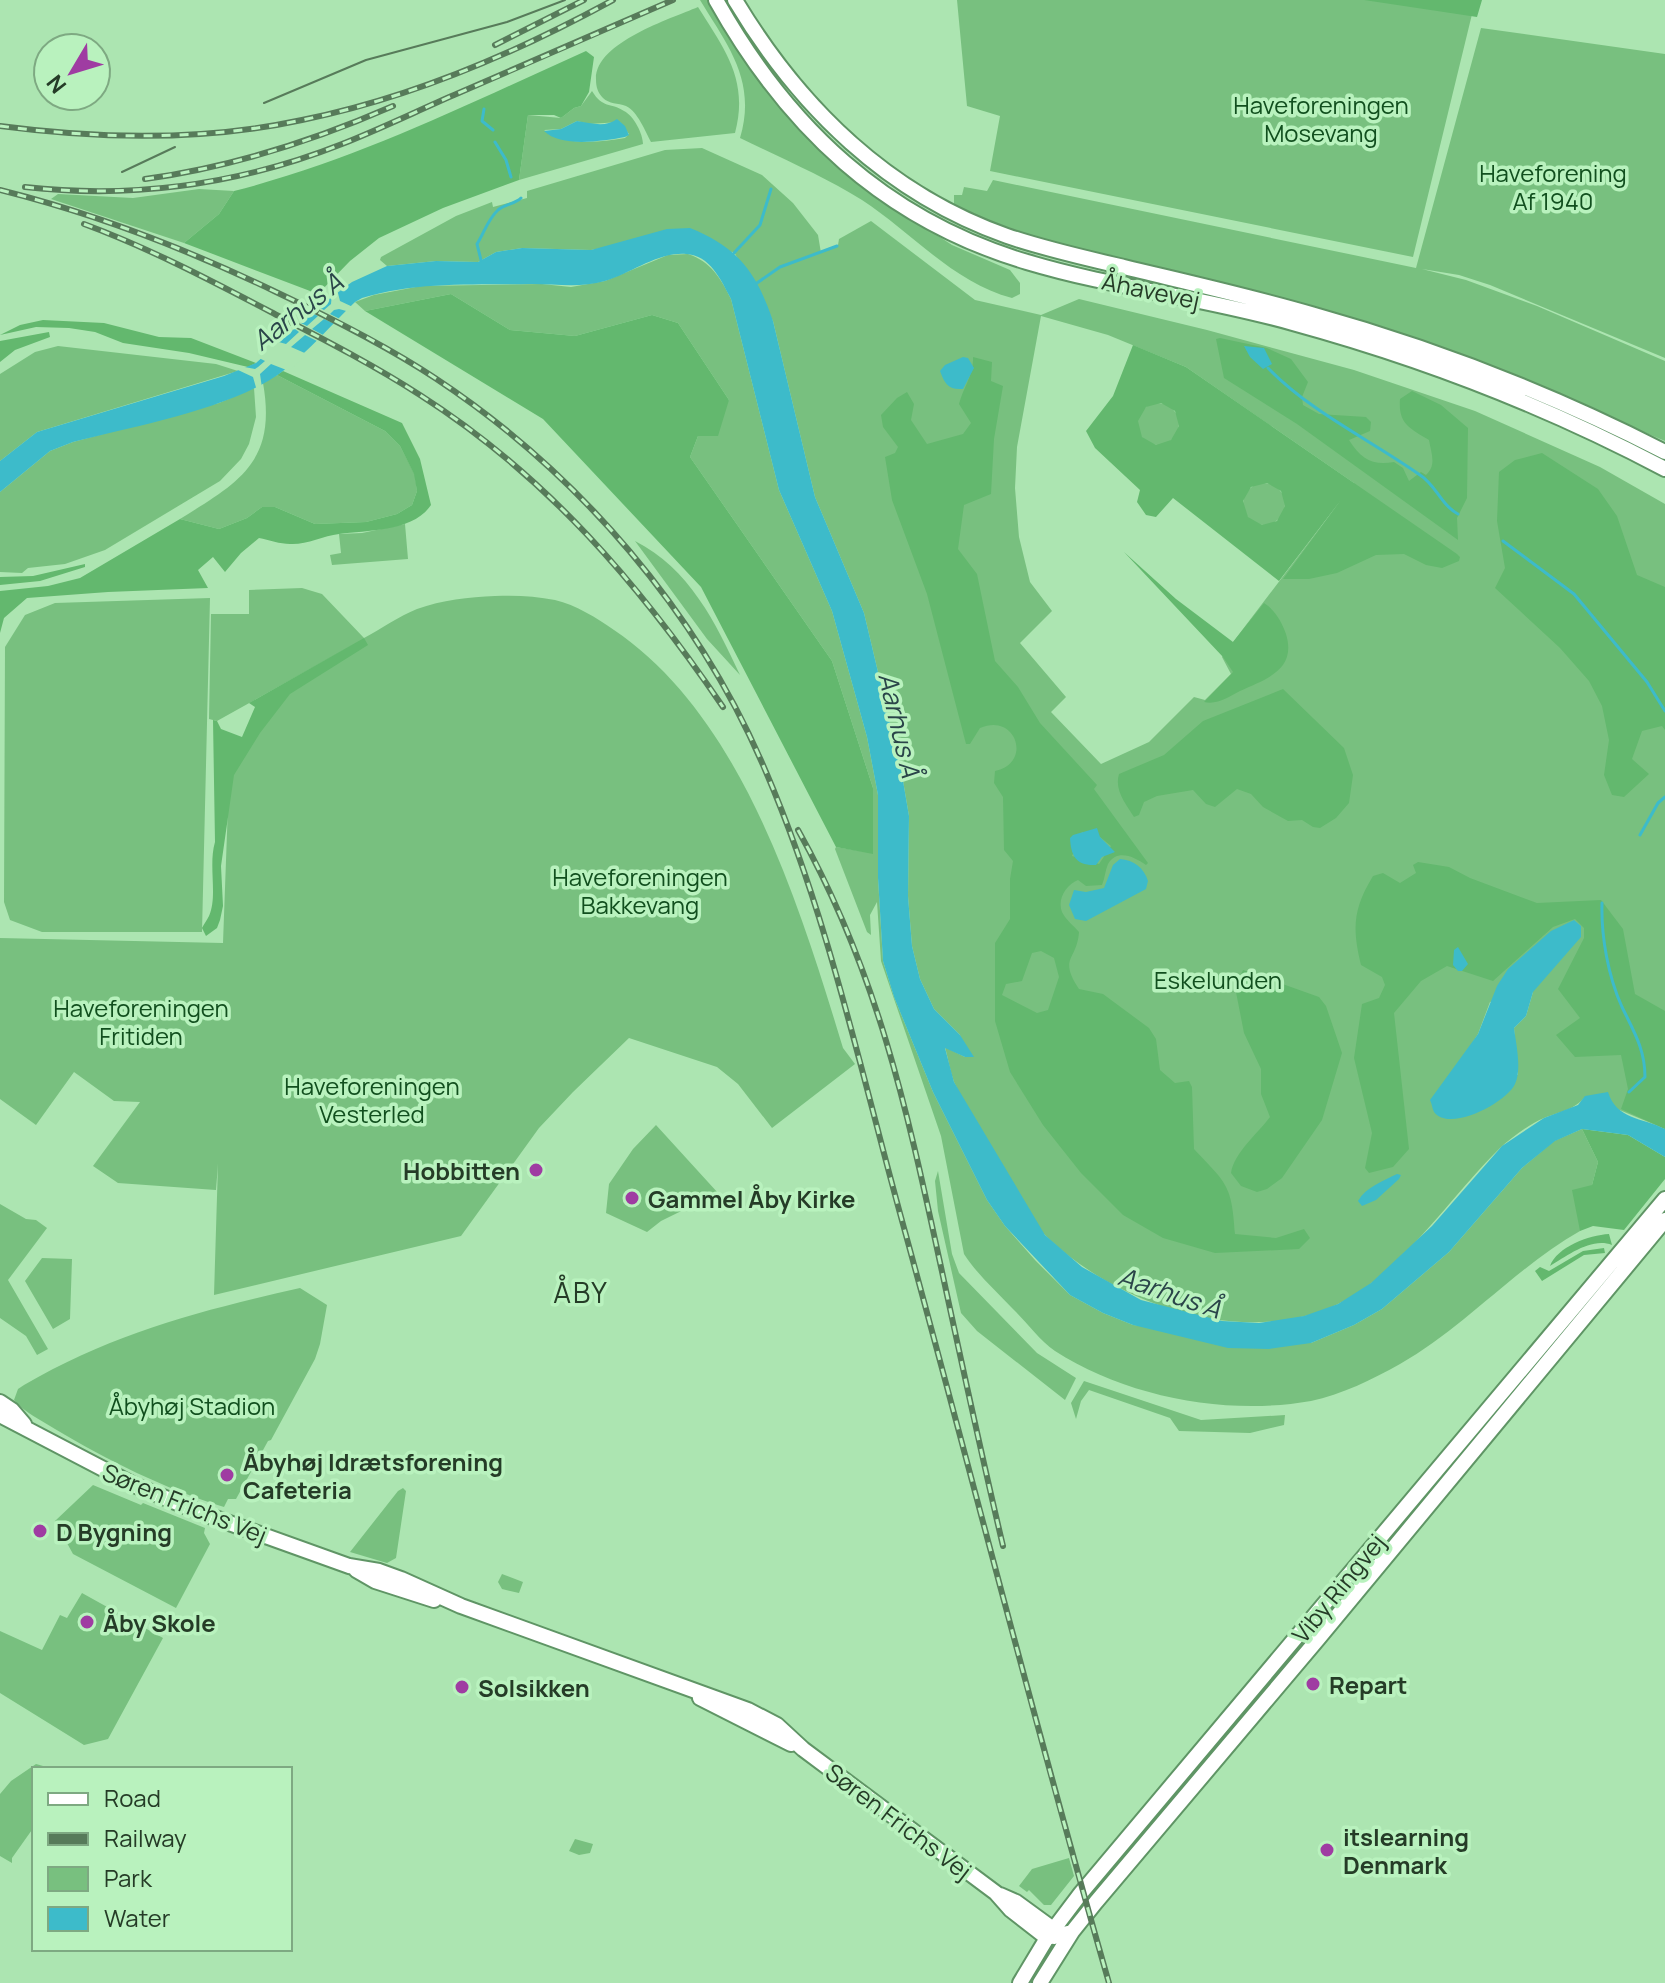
<svg xmlns="http://www.w3.org/2000/svg" width="1665" height="1983" viewBox="0 0 1665 1983" font-family="Manrope,sans-serif">
	<style>
		.green { fill: #78c07f; fill-rule: evenodd }
		.forest { fill: #63b86e; fill-rule: evenodd }
		.water { fill: #3dbbca }
		.pier { fill: #ace5b1 }
		.lines { fill: none; stroke-linecap: round; stroke-linejoin: round }
		.stream { stroke: #3dbbca; stroke-width: 3 }
		.secondary-casing { stroke: #5f9565; stroke-width: 18 }
		.secondary { stroke: #fff; stroke-width: 14 }
		.tram { stroke: #577b5a; stroke-width: 2 }
		.rail-casing { stroke: #577b5a; stroke-width: 6 }
		.rail { stroke: #b9f2be; stroke-width: 3; stroke-dasharray: 9; stroke-linecap: butt }
		.poi-dot { fill: #9f3ca2; stroke: #b9f2be; stroke-width: 3 }
		.labels { text-anchor: middle; dominant-baseline: central; stroke-width: 7; stroke-linejoin: round; paint-order: stroke }
		.park-label { font-size: 24px; fill: #114f1e; stroke: #b9f2be }
		.street-label { font-size: 24px; fill: #253c27; stroke: #b9f2be }
		.poi-label { font-size: 24px; font-weight: bold; fill: #253c27; stroke: #b9f2be; text-anchor: start }
		.water-label { font-size: 26px; font-style: italic; fill: #2a4549; stroke: #b9f2be }
		.quarter-label { font-size: 28px; letter-spacing: 2px; fill: #253c27; stroke: #b9f2be }
	</style>
	<rect width="100%" height="100%" fill="#ace5b1"/>
	<!-- green -->
	<path class="green" d="M700,0H709L765,87L823,152L871,192L952,245L1010,270L1020,283V294L1012,298C954,283 911,232 862,200C823,176 781,158 740,138C757,81 728,46 700,0Z
		M957,0H1433L1474,6L1413,257L990,171L1000,116L967,106Z
		M698,7C725,50 749,80 735,133L651,142C645,131 638,112 626,106C618,103 609,104 603,98C598,93 596,87 596,80C594,43 670,19 698,7Z
		M1481,28L1665,54V358L1490,285L1459,275L1422,269L1466,280L1537,306L1665,361V441L1497,370L1342,316L1065,247L1014,232L954,207V195H962L964,187L987,191L993,180L1416,268Z
		M592,91C603,109 610,102 624,111C634,116 643,134 643,144L519,180L528,115L561,118L574,108L581,106ZM577,121L589,124L620,122L629,134L625,138C598,142 568,147 544,130L561,129Z
		M702,148L762,175L793,203L818,235L821,253L838,245L839,239L871,221L975,300L1041,315L1079,299L1207,330L1354,370L1475,411L1600,467L1665,504V1129L1586,1096C1573,1111 1561,1111 1544,1118C1528,1125 1512,1137 1499,1149C1449,1198 1403,1272 1338,1304C1245,1349 1118,1305 1048,1238C1026,1218 1000,1162 984,1135C974,1117 962,1100 954,1082C950,1071 948,1058 945,1047L965,1057L960,1035L934,1009L920,979L912,946L908,896L909,816L901,769L864,613L815,497L773,321L734,252L613,246L591,250L522,248L496,252L478,262L436,261L387,266L380,260L381,257L456,216L492,202L493,207L527,198V191L665,150ZM1041,316L1108,335L1186,367L1354,483L1224,654L1222,657L1231,674L1205,700L1194,697L1149,742L1101,764L1051,712L1066,697L1020,643L1052,611L1030,582L1019,537L1015,488L1017,447ZM1533,992L1526,1016L1514,1028L1518,1075L1467,1051L1478,1034L1490,1002Z
		M199,189L234,191L219,214L184,243L51,199L58,194L133,198Z
		M688,254C711,262 720,277 731,299L779,490L832,611L867,737L878,795V878L883,961L894,997L933,1092L987,1200L1005,1226L1035,1260L1070,1295L1103,1313L1133,1325L1311,1343L1354,1325L1382,1309L1449,1252L1522,1168L1554,1141L1582,1129L1598,1162L1580,1231C1515,1268 1465,1327 1400,1364C1373,1379 1341,1395 1311,1401C1227,1416 1126,1397 1055,1351C1039,1340 1026,1321 1012,1308C995,1290 977,1274 964,1254L941,1136L881,961L877,902L870,915L871,935L867,932L835,849L836,847L873,853V788L832,661L690,457L698,436L729,400L678,323L652,315L575,336L510,330L451,294L365,311L355,302L374,295L421,286L542,284L571,287L605,281L668,255Z
		M58,346L216,364L238,371L37,432L0,461V374L35,352Z
		M277,375L385,431L400,446L415,475L417,491L412,505L397,514L366,522L315,524L275,507H262L247,518L219,529L180,519C239,482 277,462 263,383Z
		M254,388L256,417L249,444L241,459L220,481L105,550L65,564L28,568L22,573L0,572V492L50,451L73,442L219,403Z
		M1137 424a21 21 0 1 1 42 0a21 21 0 1 1-42 0Z
		M1243 504a21 21 0 1 1 42 0a21 21 0 1 1-42 0Z
		M405,524L408,559L332,565L330,555L341,553L339,534L362,533Z
		M635,541C689,568 716,623 740,675L707,639Z
		M302,588L322,594L364,638C381,629 399,616 417,609C442,600 469,597 495,596C515,595 536,596 555,600C576,605 597,618 614,630C743,717 800,907 843,1048L855,1064L772,1128L738,1084L717,1067L629,1038L573,1092L539,1128L461,1236L214,1295L218,1164L216,1190L118,1183L93,1166L140,1102L114,1101L74,1072L36,1125L0,1099V938L223,943L229,778L275,704L353,645L217,721L209,719L211,614H249V590Z
		M210,598L202,932H42L10,920L4,902L5,647L25,615L55,603Z
		M656,1125L718,1193L661,1221L647,1232L606,1213L609,1184L633,1149Z
		M938,1171L952,1254L959,1273L1037,1353L1076,1378L1065,1400L977,1331L961,1313L938,1211L935,1181Z
		M0,1204L26,1219L36,1220L47,1228L8,1280L48,1349L37,1355L26,1336L0,1318Z
		M1665,1207V1212L1375,1562L1373,1560L1470,1439Z
		M42,1258L72,1259L70,1319L53,1329L25,1281Z
		M300,1288L327,1305L320,1344L315,1359L271,1440L268,1441L236,1499H228L224,1507C165,1489 107,1460 55,1429C41,1420 25,1413 14,1400L18,1389L24,1385C114,1333 199,1311 300,1288Z
		M1084,1381L1201,1420L1285,1415L1284,1425L1250,1433L1179,1431L1170,1418L1089,1390L1081,1401L1076,1419L1071,1403Z
		M93,1485L141,1505L143,1503L205,1528L204,1533L210,1544L176,1608L73,1554L55,1521Z
		M403,1488L406,1491L396,1558L387,1563L350,1552L398,1491Z
		M502,1574L523,1582L519,1593L502,1589L498,1582Z
		M1345,1587L1346,1589L1285,1669L1070,1925L1066,1924L1115,1861Z
		M82,1593L163,1638L108,1739L84,1745L0,1693V1631L42,1650L60,1615L67,1618Z
		M36,1764L43,1766V1769H34V1827L12,1858V1863L0,1856V1794L11,1781Z
		M575,1839L593,1844L590,1853L579,1855L569,1851Z
		M1069,1858L1074,1876L1051,1905H1044L1029,1890L1027,1892L1019,1886L1032,1869Z"/>
	<!-- forest -->
	<path class="forest" d="M1364,0H1482L1477,17Z
		M586,51L594,57L589,92L581,106L574,108L561,118L554,115H528L519,180L443,208L379,238L350,261L318,294L184,243L219,214L234,191C357,160 470,103 586,51Z
		M451,294L510,330L575,336L652,315L678,323L729,400L718,436H698L690,457L832,661L873,788V854L836,847L701,587L543,419L365,311Z
		M43,320L104,323L159,337L191,338L256,363L248,367L189,353L123,343L95,332L69,328L36,327L0,335L20,325Z
		M49,332L50,337L15,350L0,362V341Z
		M1220,338L1267,348L1291,359L1308,382L1302,397L1303,405L1319,414L1366,417L1371,422L1370,431L1349,440C1361,459 1373,466 1394,462L1403,468L1409,481L1421,472L1426,475C1437,465 1431,453 1429,440C1410,428 1398,424 1400,399L1412,391L1441,405L1468,428L1467,498L1457,518L1458,540L1297,424L1224,378L1216,339Z
		M1133,345L1186,367L1457,554L1460,557L1459,561L1442,568L1426,565L1404,554L1376,555L1337,573L1309,579H1283L1341,500L1279,581L1173,498L1156,517L1146,515L1137,502L1140,490L1095,448L1086,431L1113,396ZM1161,403L1175,411L1179,426L1171,440L1156,445L1142,437L1138,421L1146,407ZM1267,483L1281,491L1285,506L1277,521L1262,525L1248,517L1243,501L1251,487Z
		M973,357L992,362L991,381L1003,386L994,439L991,494L964,505L958,549L977,574L995,661L1018,687L1040,723L1097,785L1094,789L1148,863L1146,865C1135,857 1117,848 1108,864C1105,871 1105,878 1102,885L1086,886L1078,880C1066,885 1057,899 1062,912C1065,919 1074,926 1079,932C1077,961 1058,957 1079,989L1103,994L1149,1028L1156,1039L1160,1070L1175,1083L1189,1081L1192,1087L1194,1149C1227,1184 1232,1185 1235,1234L1276,1238L1304,1229L1310,1238L1299,1249L1215,1253L1163,1238L1123,1215L1081,1173L1043,1125L1010,1072L995,1021V943L1010,919V879L1013,861L1004,850L1003,797L994,783L995,771C1033,763 1016,712 980,728L970,744H966L927,594L892,500L885,457L895,453L898,447L883,427L881,415L897,398L907,392L914,404L911,420L927,444L963,434L971,423L959,404C963,388 974,374 973,357ZM1082,832L1100,837L1111,846L1099,864L1072,856ZM1041,951L1054,958L1059,977L1048,1010L1037,1013L1002,995L1006,984L1022,981L1032,953Z
		M283,371L402,423L420,459L431,505C413,532 368,530 339,534C323,536 306,545 290,544C280,544 269,540 259,538L241,553L225,572L213,557L198,570L208,588L108,592L27,598L4,618L0,633V591L48,586L80,578L180,519L219,529L247,518L262,507H275L315,524L366,522L397,514L412,505L417,491L414,474L400,446L385,431L277,375Z
		M1542,453L1598,489L1617,516L1637,575L1665,587V730L1662,726L1642,731L1632,759L1649,774L1624,797L1612,795L1604,775L1609,740L1602,706L1589,681L1560,648L1495,588L1505,568L1497,521L1499,472L1515,460Z
		M1124,552L1176,599L1233,642L1264,603C1275,610 1282,622 1286,634C1297,670 1266,679 1240,691C1228,697 1218,705 1204,702L1233,672L1223,657Z
		M85,564V567L40,581L0,585V577L33,576Z
		M364,638L368,645L290,694L260,733L234,775L221,866L223,906L220,920L217,928L206,936L202,928C204,924 207,920 209,916C218,896 208,866 215,842L213,720L217,721L221,729L242,737L255,707L249,703Z
		M1283,689L1344,748L1353,775L1349,803L1336,818L1320,828L1313,827L1302,820L1288,821L1263,807L1251,794L1237,789L1215,807L1206,804L1193,790L1157,796L1144,802L1139,815L1134,817C1126,804 1114,790 1119,774L1164,755L1203,721Z
		M1418,862L1449,867L1470,878L1537,903L1601,900L1623,929L1635,994L1665,1011V1129L1621,1109L1628,1089L1621,1055L1575,1057L1556,1035L1580,1018L1558,989L1584,938V928L1575,919L1553,927L1493,981L1447,966L1421,981L1394,1013L1409,1149L1393,1167L1369,1173L1365,1168L1372,1133L1354,1058L1362,1004L1379,998L1385,985L1382,977L1361,965C1352,928 1353,909 1373,876L1383,873L1400,883L1416,873L1413,865Z
		M1243,970L1319,997L1326,1006L1342,1053L1322,1120L1282,1178L1267,1189L1257,1192L1241,1186L1231,1173C1234,1153 1258,1133 1270,1117L1261,1094V1069L1244,1033L1235,987Z
		M1582,1129L1628,1135L1665,1157V1179L1624,1230L1593,1226L1580,1231L1572,1190L1592,1185L1598,1162Z
		M1609,1234L1612,1245C1591,1237 1567,1256 1550,1266C1557,1247 1589,1235 1609,1234Z
		M1604,1248L1605,1253L1584,1255L1542,1281L1535,1271L1540,1267L1549,1271L1583,1251Z"/>
	<!-- water -->
	<path class="water" d="M617,119L625,126L629,135L625,137C603,141 561,148 544,131L561,129L577,121C591,123 605,128 617,119Z
		M690,228C739,248 756,272 773,321L815,497L864,613L901,769L909,816L908,896L912,946L920,979L934,1009L960,1035L974,1057H965L945,1048L954,1082L1045,1235L1082,1267L1141,1300L1222,1321L1259,1323L1304,1316L1338,1304L1371,1283L1432,1226L1502,1146L1544,1118L1578,1105L1585,1096L1608,1092C1617,1120 1641,1117 1665,1129V1157L1628,1135L1582,1129L1555,1141L1522,1168L1449,1252L1382,1309L1354,1325L1311,1343L1269,1349L1228,1348L1133,1325L1103,1313L1070,1295L1005,1226L987,1200L933,1092L894,997L883,961L878,878V795L867,737L832,611L779,490L731,299C721,280 710,255 686,254C657,252 632,273 605,281C581,288 557,284 532,284C475,285 417,281 362,298L355,302C331,325 309,351 283,371C233,409 134,426 73,442L50,451L0,492V461L37,432L224,376L256,363L321,305L352,282L387,266L436,261L478,262L496,252L522,248L591,250L667,229Z
		M1244,346L1264,348L1272,364L1263,369L1250,357Z
		M963,357L968,358L974,368L963,389C948,390 945,384 940,371L945,365Z
		M1097,828L1100,837L1115,852L1102,857L1096,865C1076,866 1071,856 1070,838L1073,835Z
		M1120,859C1134,860 1144,868 1148,881L1146,889L1086,921L1075,919L1069,905L1074,890L1086,892L1104,888L1113,865Z
		M1574,920L1581,926V937L1533,992L1526,1016L1514,1028C1516,1044 1522,1069 1515,1084C1507,1102 1450,1133 1434,1112C1432,1108 1432,1104 1430,1100L1478,1034L1497,986L1508,969L1551,931Z
		M1458,947L1468,964L1462,971H1458L1453,965L1454,950Z
		M1397,1174L1401,1175L1399,1179L1376,1200L1362,1206L1358,1201C1366,1187 1383,1181 1397,1174Z"/>
	<!-- pier -->
	<path class="pier" d="M337,289L340,301L355,308L350,312L339,309L334,310L330,314L342,320L337,325L324,319L312,329L325,336L319,342L305,335L291,347L307,354L289,371L271,364L260,374L262,388L257,391L253,377L238,370L239,366L255,369L258,367L265,361L257,357L275,341L286,344L299,332L291,326L297,321L307,326L318,316L308,311L314,305L324,310L331,304L332,292Z"/>
	<g class="lines">
		<!-- stream -->
		<path class="stream" d="M484,109L482,121L493,130
			M495,142L506,160L511,177
			M734,253L760,225L771,189
			M481,260L477,244C484,233 488,219 498,210C505,204 515,204 521,198
			M757,283L780,267L837,246
			M1268,368C1312,413 1369,439 1420,475C1436,485 1441,505 1458,514
			M1503,541L1574,594L1647,682L1665,711
			M1640,835L1658,803L1665,797
			M1602,903C1601,936 1608,976 1622,1007C1634,1032 1645,1049 1645,1077L1629,1092"/>
		<!-- secondary casing -->
		<g class="secondary-casing">
			<path id="secondary" d="M716,0C787,127 885,220 1027,262C1114,288 1205,298 1293,323C1421,358 1548,407 1665,469
				M735,0C799,107 888,194 1007,236C1045,249 1085,258 1124,267C1186,282 1249,296 1311,314C1433,348 1552,394 1665,452
				M0,1402L12,1410L24,1424
				M0,1415L134,1485L204,1514L349,1566L379,1571L401,1579L461,1606L748,1710L777,1725L803,1749L996,1893L1011,1910L1047,1938L1072,1932
				M356,1570L375,1581L434,1600
				M700,1698L791,1744
				M1000,1895L1016,1902L1053,1929L1054,1937
				M1020,1983L1047,1938L1081,1893L1665,1199
				M1040,1983L1072,1932L1096,1902L1318,1639L1665,1220"/>
		</g>
		<!-- secondary -->
		<use href="#secondary" class="secondary"/>
		<!-- tram -->
		<path class="tram" d="M264,103L366,60L507,22L565,0
			M122,172L175,147"/>
		<!-- rail casing -->
		<g class="rail-casing">
			<path id="rail" d="M495,45L584,0
				M0,126C99,139 204,141 302,120C411,98 516,53 613,0
				M145,179C232,167 313,141 393,106
				M25,187C133,199 241,184 342,144C380,129 417,111 454,95C527,64 600,32 673,0
				M0,190C96,214 187,249 276,292C331,318 385,345 435,378C579,473 699,613 766,772C827,914 860,1068 901,1217C971,1472 1036,1729 1109,1983
				M84,224C149,248 210,280 271,312C321,338 372,364 420,395C547,476 639,584 723,707
				M798,830C878,973 907,1110 941,1267C961,1360 981,1453 1003,1546"/>
		</g>
		<!-- rail -->
		<use href="#rail" class="rail"/>
	</g>
	<!-- markers -->
	<g class="poi-dot">
		<circle cx="536" cy="1170" r="8"/>
		<circle cx="632" cy="1198" r="8"/>
		<circle cx="227" cy="1475" r="8"/>
		<circle cx="40" cy="1531" r="8"/>
		<circle cx="87" cy="1622" r="8"/>
		<circle cx="1313" cy="1684" r="8"/>
		<circle cx="462" cy="1687" r="8"/>
		<circle cx="1327" cy="1850" r="8"/>
	</g>
	<g class="labels">
		<!-- park labels -->
		<g class="park-label">
			<text x="1321" y="104">Haveforeningen<tspan x="1321" dy="28">Mosevang</tspan></text>
			<text x="1553" y="172">Haveforening<tspan x="1553" dy="28">Af 1940</tspan></text>
			<text x="640" y="876">Haveforeningen<tspan x="640" dy="28">Bakkevang</tspan></text>
			<text x="1218" y="979">Eskelunden</text>
			<text x="141" y="1007">Haveforeningen<tspan x="141" dy="28">Fritiden</tspan></text>
			<text x="372" y="1085">Haveforeningen<tspan x="372" dy="28">Vesterled</tspan></text>
			<text x="192" y="1405">Åbyhøj Stadion</text>
		</g>
		<!-- street labels -->
		<g class="street-label">
			<text transform="translate(1151 290) rotate(12)">Åhavevej</text>
			<text transform="translate(185 1503) rotate(22)">Søren Frichs Vej</text>
			<text transform="translate(1338 1588) rotate(-51)">Viby Ringvej</text>
			<text transform="translate(899 1821) rotate(37)">Søren Frichs Vej</text>
		</g>
		<!-- poi labels -->
		<g class="poi-label">
			<text x="520" y="1170" text-anchor="end">Hobbitten</text>
			<text x="648" y="1198">Gammel Åby Kirke</text>
			<text x="243" y="1461">Åbyhøj Idrætsforening<tspan x="243" dy="28">Cafeteria</tspan></text>
			<text x="56" y="1531">D Bygning</text>
			<text x="103" y="1622">Åby Skole</text>
			<text x="1329" y="1684">Repart</text>
			<text x="478" y="1687">Solsikken</text>
			<text x="1343" y="1836">itslearning<tspan x="1343" dy="28">Denmark</tspan></text>
		</g>
		<!-- water labels -->
		<g class="water-label">
			<text transform="translate(297 311) rotate(-38)">Aarhus Å</text>
			<text transform="translate(900 725) rotate(77)">Aarhus Å</text>
			<text transform="translate(1170 1292) rotate(19)">Aarhus Å</text>
		</g>
		<!-- quarter labels -->
		<g class="quarter-label">
			<text x="581" y="1292">ÅBY</text>
		</g>
	</g>
	<!-- legend -->
	<rect x="32" y="1767" width="260" height="184" fill="#b9f2be" stroke="#7ea982" stroke-width="2"/>
	<rect x="48" y="1793" width="40" height="12" fill="#ffffff" stroke="#7ea982" stroke-width="2"/>
	<text x="104" y="1807" font-size="24" fill="#253c27">Road</text>
	<rect x="48" y="1833" width="40" height="12" fill="#577b5a" stroke="#7ea982" stroke-width="2"/>
	<text x="104" y="1847" font-size="24" fill="#253c27">Railway</text>
	<rect x="48" y="1867" width="40" height="24" fill="#78c07f" stroke="#7ea982" stroke-width="2"/>
	<text x="104" y="1887" font-size="24" fill="#253c27">Park</text>
	<rect x="48" y="1907" width="40" height="24" fill="#3dbbca" stroke="#7ea982" stroke-width="2"/>
	<text x="104" y="1927" font-size="24" fill="#253c27">Water</text>
	<!-- north arrow -->
	<g transform="translate(72 72) rotate(232)"><circle r="38" fill="#b9f2be" stroke="#7ea982" stroke-width="2"/>
	<path d="M0-6L14 30L0 20L-14 30Z" fill="#9f3ca2"/>
	<text y="-12" font-size="22" font-weight="bold" text-anchor="middle" fill="#253c27">N</text>
	</g>
</svg>
